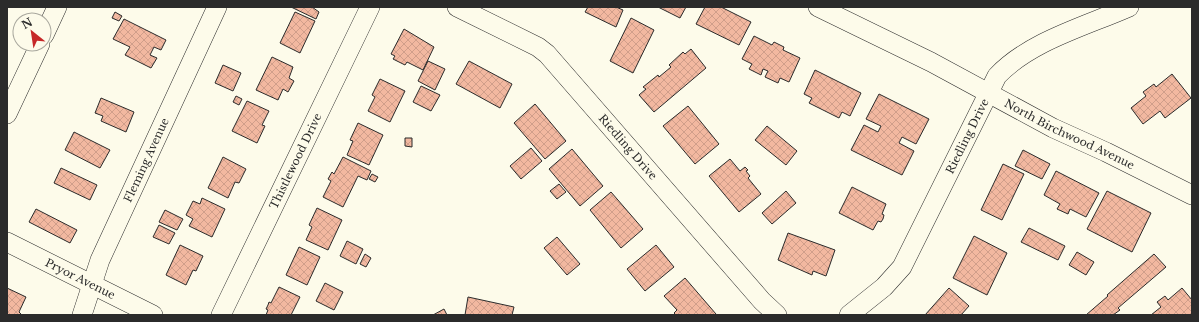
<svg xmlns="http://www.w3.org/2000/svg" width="1199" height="322" viewBox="0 0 1199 322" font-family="'Libre Baskerville',serif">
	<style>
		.building { fill: url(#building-cross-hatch); stroke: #2b2b2b }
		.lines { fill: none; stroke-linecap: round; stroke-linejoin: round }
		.minor-casing { stroke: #2b2b2b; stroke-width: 20 }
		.minor { stroke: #fdfbea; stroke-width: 19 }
		.labels { text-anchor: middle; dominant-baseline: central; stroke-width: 3; stroke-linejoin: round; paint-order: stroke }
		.street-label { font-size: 11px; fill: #2b2b2b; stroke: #fdfbea }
	</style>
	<defs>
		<pattern id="building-cross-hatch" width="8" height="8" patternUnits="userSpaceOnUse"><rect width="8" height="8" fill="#f2b8a0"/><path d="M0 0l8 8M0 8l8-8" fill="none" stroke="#d09e8a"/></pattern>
	</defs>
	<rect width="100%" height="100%" fill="#fdfbea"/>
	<!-- building -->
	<path class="building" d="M291,7H312L319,12L316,19Z
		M588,7H616L623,10L616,27L585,12Z
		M658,7H686L680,18Z
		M705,7H721L751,22L739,45L696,24Z
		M115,12L122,16L119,21L112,18Z
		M295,12L315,21L300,53L280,43Z
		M631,18L654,30L633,73L610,61Z
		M124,19L166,40L161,50L154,47L150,55L157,58L151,68L125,55L130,47L113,39Z
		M404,29L434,47L423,70L407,62L405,65L393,59L395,56L391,54Z
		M754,36L772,45L774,42L784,47L783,50L800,58L789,82L780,78L778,83L765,77L768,71L763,69L761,75L749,69L752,64L742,59Z
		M691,49L706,68L654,112L639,95L646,89L643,87L658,75L659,77L671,67L669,65L683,52L685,54Z
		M272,57L293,67L289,78L294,81L288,92L283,89L278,100L256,90Z
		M428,61L445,69L435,90L418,81Z
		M469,61L512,84L500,108L456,84Z
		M223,65L241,73L233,91L215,83Z
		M815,70L861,93L850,116L842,112L839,118L809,103L812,98L804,94Z
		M1172,74L1191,98L1165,118L1160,111L1143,124L1131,108L1146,96L1143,92L1154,84L1156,87Z
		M380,79L405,91L390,122L368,111L375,97L372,95Z
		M421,86L440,95L431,111L413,102Z
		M879,94L929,119L916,144L902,137L899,143L914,151L902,175L851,150L864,125L878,132L881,126L866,119Z
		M236,96L242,99L239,105L233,102Z
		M101,98L134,112L126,132L101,121L103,116L95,113Z
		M247,101L269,111L262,125L265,126L257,143L232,131Z
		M535,104L566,141L545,159L514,123Z
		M688,106L719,144L695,164L663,126Z
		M358,123L383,135L369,165L347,155L353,141L350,140Z
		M767,126L797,151L786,165L755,140Z
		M74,132L110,150L100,168L65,150Z
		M405,138H412V147L405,146Z
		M531,148L542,161L521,179L510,166Z
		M572,149L603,186L580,206L549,169Z
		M1023,150L1050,164L1042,179L1015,166Z
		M223,157L246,169L239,183L235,182L228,198L208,188Z
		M343,157L371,171L367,180L358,176L343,207L323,197L331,181L328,179L332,172L334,174Z
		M730,159L740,171L745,167L748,170L746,171L750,176L748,178L761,194L739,212L709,176Z
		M1003,164L1024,174L1002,220L981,210Z
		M61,168L97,185L90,200L54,183Z
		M1056,171L1099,193L1086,217L1070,209L1068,214L1057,209L1060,204L1044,195Z
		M372,174L378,177L375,182L369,179Z
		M559,184L566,192L557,199L550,191Z
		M852,187L886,204L882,214L884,215L883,219L881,222L878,221L873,230L839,213Z
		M786,191L796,203L772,224L762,213Z
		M1107,191L1151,213L1132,252L1087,229Z
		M611,192L643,229L621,248L590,210Z
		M202,198L225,209L212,237L189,226L193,219L186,215L193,201L200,204Z
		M317,208L342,220L328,250L306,240L312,227L309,225Z
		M36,209L77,230L70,243L29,222Z
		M165,210L183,219L177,230L159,222Z
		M159,225L175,233L169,244L153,237Z
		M1029,228L1065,246L1058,260L1021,242Z
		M788,233L835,250L826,276L813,271L812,275L778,260Z
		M974,236L1007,253L987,295L953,278Z
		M557,237L580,264L567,275L544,248Z
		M347,241L363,249L356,264L340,256Z
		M180,245L203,256L196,271L193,270L186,285L166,275Z
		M656,245L674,267L645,291L627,269Z
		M299,247L320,257L307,285L286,275Z
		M1077,252L1094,262L1086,275L1069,265Z
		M365,254L371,258L366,267L360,264Z
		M1154,254L1166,267L1118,308L1120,310L1113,315H1086L1108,296L1107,295Z
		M685,278L716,314L715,315H676L674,313L677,310L664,296Z
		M325,283L343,292L334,310L316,301Z
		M279,287L300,297L291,315H266L268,310L266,309L268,305L269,302L271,303Z
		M7,288L26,297L19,312L22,315H7Z
		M949,288L969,306L961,315H925Z
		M1182,288L1192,300V315H1151L1161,307L1157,302L1165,296L1168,300Z
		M468,297L514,307L512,315H465Z
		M444,309L447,315H433Z"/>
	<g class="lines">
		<!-- minor casing -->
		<g class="minor-casing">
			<g id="minor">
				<path id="s1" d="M457,7L538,47L547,54L762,301L777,315"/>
				<path id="s2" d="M818,7L931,62L1053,128L1106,152L1192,195"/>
				<path d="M44,35L57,7"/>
				<path d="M7,114L40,44"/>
				<path id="s3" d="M7,242L153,315"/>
				<path id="s4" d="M82,315L100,260L217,7"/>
				<path id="s5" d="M221,315L370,7"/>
				<path id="s6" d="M849,315L884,287L902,267L997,76C1030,41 1086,26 1129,7"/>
			</g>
		</g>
		<!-- minor -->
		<use href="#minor" class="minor"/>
	</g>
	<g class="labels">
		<!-- street labels -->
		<g class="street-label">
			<text stroke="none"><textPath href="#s2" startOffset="282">North Birchwood Avenue</textPath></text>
			<text stroke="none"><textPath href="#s6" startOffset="218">Riedling Drive</textPath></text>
			<text stroke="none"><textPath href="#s1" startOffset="225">Riedling Drive</textPath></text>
			<text stroke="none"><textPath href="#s4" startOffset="168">Fleming Avenue</textPath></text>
			<text stroke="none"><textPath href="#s5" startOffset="171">Thistlewood Drive</textPath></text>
			<text stroke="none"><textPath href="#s3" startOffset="82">Pryor Avenue</textPath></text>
		</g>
	</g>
	<!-- border -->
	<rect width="1199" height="322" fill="none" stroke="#2b2b2b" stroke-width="16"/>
	<!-- north arrow -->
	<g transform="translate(32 32) rotate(330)"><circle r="19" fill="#fdfbea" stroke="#a9a89e"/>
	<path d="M0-3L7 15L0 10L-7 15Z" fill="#c62828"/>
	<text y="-6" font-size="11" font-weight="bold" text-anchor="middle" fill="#2b2b2b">N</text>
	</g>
</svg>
